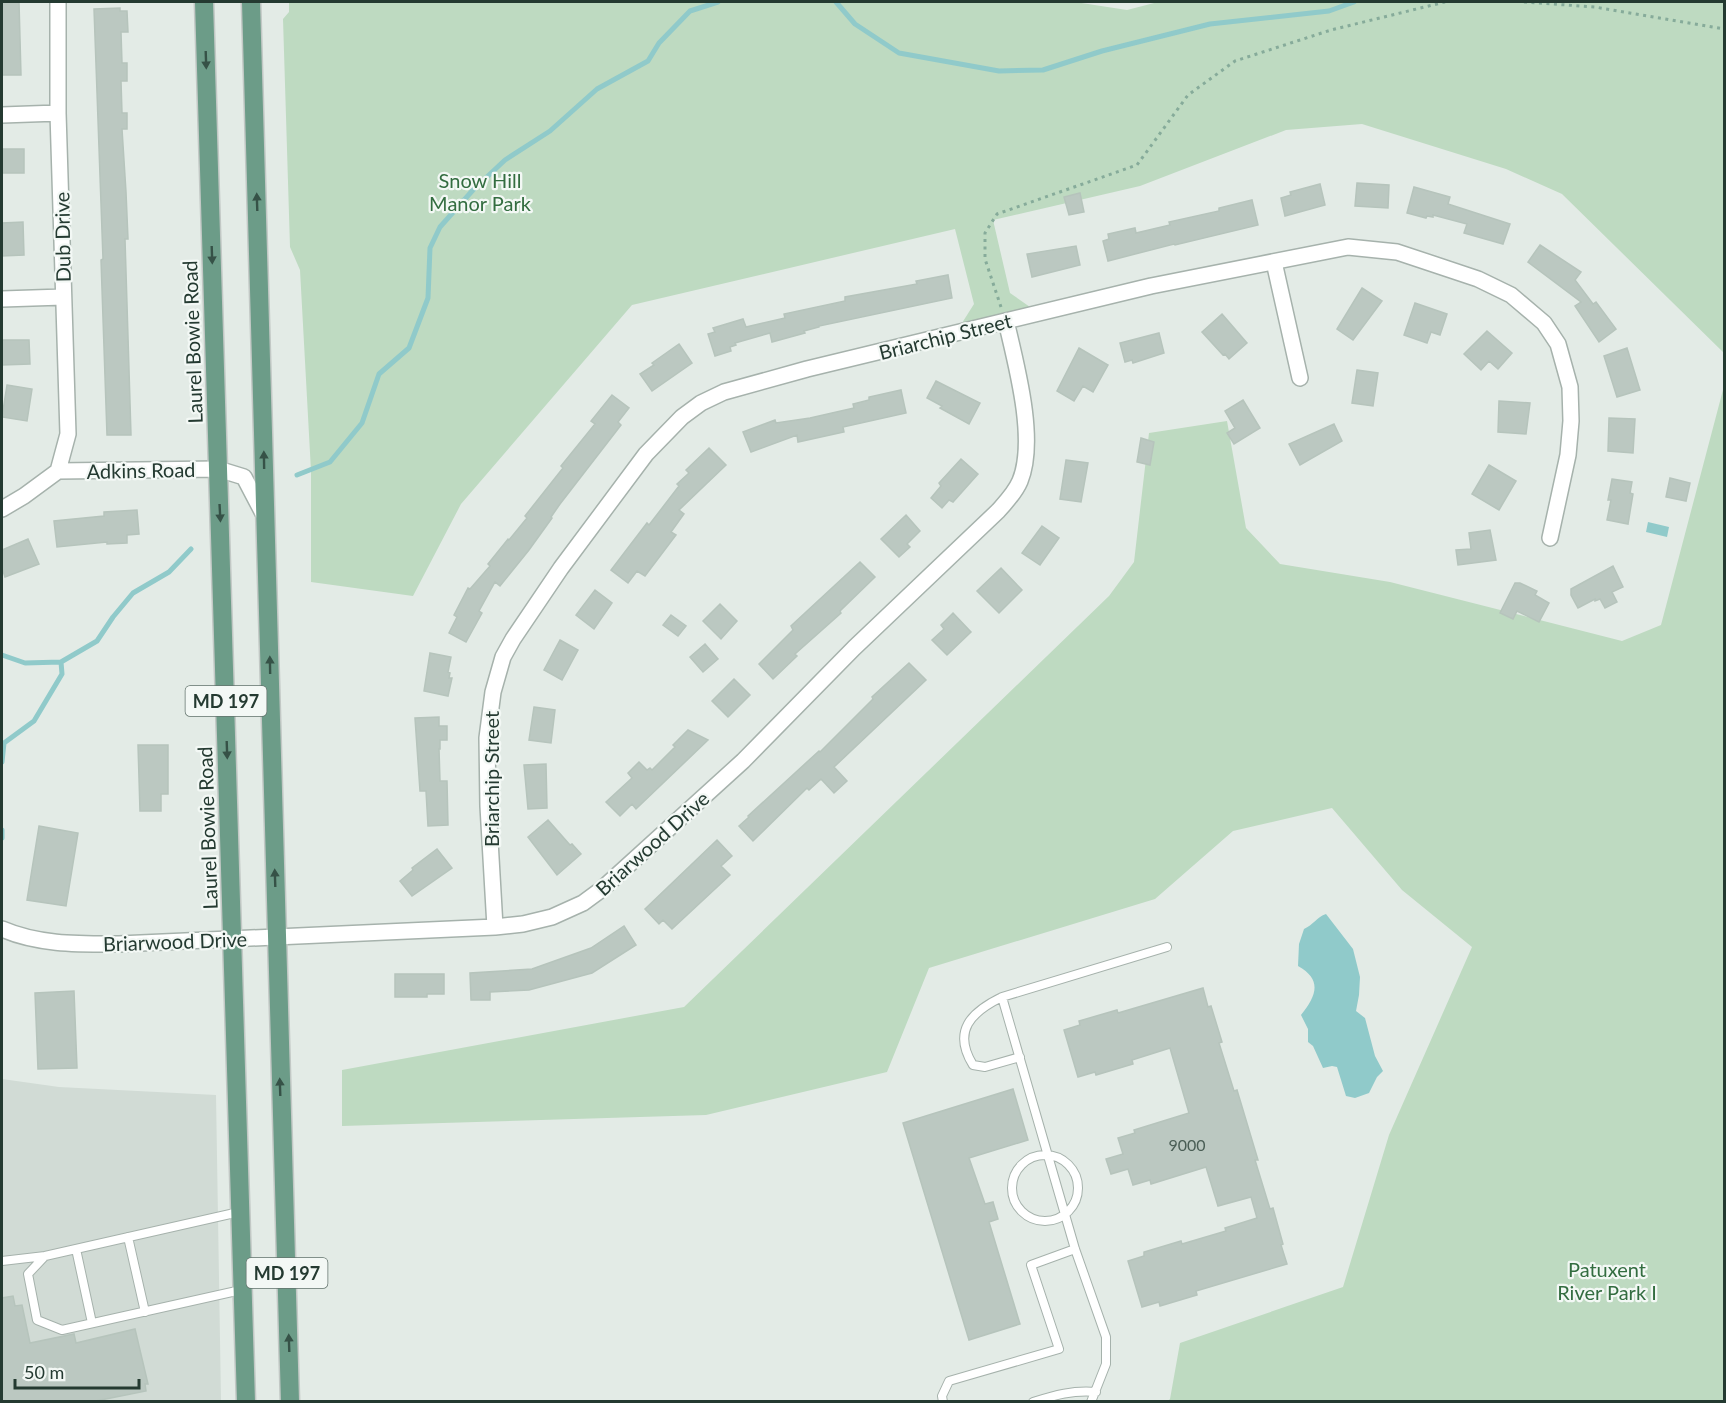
<svg xmlns="http://www.w3.org/2000/svg" width="1726" height="1403" viewBox="0 0 1726 1403" font-family="Lato,sans-serif">
	<style>
		.built { fill: #d1dbd5 }
		.green { fill: #bedac1 }
		.water { fill: #90caca }
		.lines { fill: none; stroke-linecap: round; stroke-linejoin: round }
		.stream { stroke: #90caca; stroke-width: 5 }
		.building { fill: #bbc8c1; stroke: #b6c4bc; stroke-width: 1.5 }
		.lane-casing { stroke: #a6b2ac; stroke-width: 10 }
		.street-casing { stroke: #a6b2ac; stroke-width: 18 }
		.primary-casing { stroke: #c2c8c5; stroke-width: 21 }
		.path { stroke: #86ab9a; stroke-width: 3; stroke-dasharray: 3 4.5; stroke-linecap: butt }
		.lane { stroke: #fff; stroke-width: 8 }
		.street { stroke: #fff; stroke-width: 15 }
		.primary { stroke: #6c9c88; stroke-width: 18 }
		.oneway { fill: #365247 }
		.labels { text-anchor: middle; dominant-baseline: central; stroke-width: 4.5; stroke-linejoin: round; paint-order: stroke }
		.number-label { font-size: 16px; fill: #4a5e55 }
		.shield { fill: #f3f8f5; stroke: #62736c; stroke-width: 1.5 }
		.shield-label { font-size: 18px; font-weight: bold; fill: #243a31 }
		.park-label { font-size: 20px; fill: #336d40; stroke: #f3f8f5 }
		.street-label { font-size: 20px; fill: #243a31; stroke: #f3f8f5 }
	</style>
	<rect width="100%" height="100%" fill="#e3ebe6"/>
	<!-- built -->
	<path class="built" d="M2,1079L59,1087L216,1095L221,1401L2,1402Z"/>
	<!-- green -->
	<path class="green" d="M289,2H1075L1127,10L1158,2H1724V353L1562,194L1506,169L1362,124L1286,130L1140,186L993,220L1010,293L1030,307L962,323L974,304L955,229L632,305L461,504L413,596L311,582V471L300,270L290,247L283,19L289,12Z
		M1724,386V1401H1168L1170,1399L1180,1343L1343,1287L1389,1135L1472,947L1402,890L1332,808L1233,831L1155,899L929,968L887,1072L706,1115L342,1126V1070L684,1007L1109,596L1134,562L1149,433L1227,421L1246,528L1280,564L1390,582L1622,641L1661,625Z"/>
	<!-- water -->
	<path class="water" d="M1648,522L1669,527L1667,537L1646,532Z
		M1326,914L1353,949L1360,977L1359,995L1356,1011L1365,1018L1375,1056L1383,1071L1377,1077L1369,1093L1355,1098L1346,1096L1337,1067L1332,1066L1323,1068L1313,1046L1308,1042V1029L1301,1015C1316,996 1323,980 1298,966L1299,944L1304,929C1313,925 1317,917 1326,914Z"/>
	<g class="lines">
		<!-- stream -->
		<path class="stream" d="M836,2L855,24L899,53L999,71L1043,70L1102,51L1210,24L1329,11L1354,2
			M297,475L330,462L362,423L379,374L409,348L428,298L430,248L440,227L473,190L505,160L550,131L597,89L648,61L659,43L690,11L718,2
			M2,655L25,663L61,662
			M2,762L4,743L34,721L62,674L61,662L97,641L113,617L133,593L169,572L191,549
			M2,830V838"/>
	</g>
	<!-- building -->
	<path class="building" d="M2,2H19L21,75H2Z
		M120,8V11H127L128,32H121L122,63H127V81H121L122,113H127V129H122L126,192L128,239H125L131,435H107L101,260L103,259L94,9Z
		M2,149H24V173H2Z
		M1357,183L1389,185L1388,208L1355,206Z
		M1320,184L1325,205L1285,216L1281,198L1291,195L1290,192Z
		M1414,187L1450,197L1448,204L1510,224L1503,244L1464,233L1467,224L1433,215V217L1427,216L1426,218L1407,213Z
		M1080,193L1084,212L1069,215L1064,197Z
		M1252,200L1258,225L1175,245L1174,244L1108,261L1103,241L1109,239L1108,234L1135,228L1136,233L1170,225L1169,222L1219,211V208Z
		M23,222L24,255L2,256V223Z
		M1540,245L1581,272L1575,280L1593,304L1596,302L1616,329L1599,342L1575,306L1581,302L1528,262Z
		M1076,246L1080,265L1032,277L1027,254Z
		M948,275L952,298L819,326V327L804,331L805,333L772,342L770,333L735,343L736,345L730,347L731,351L715,356L708,334L715,332L713,328L743,319L746,327L785,318L784,314L845,301V297L917,284L916,281Z
		M1362,288L1382,301L1353,340L1337,329Z
		M1415,303L1447,314L1440,335L1431,332L1427,343L1404,335Z
		M1222,314L1247,343L1229,359L1225,354L1223,355L1202,332Z
		M1487,331L1512,353L1498,369L1489,361L1481,370L1464,354Z
		M1159,333L1164,353L1133,363L1132,360L1125,362L1120,343Z
		M2,340H29L30,364L2,365Z
		M679,344L692,363L652,391L640,374L654,365L652,363Z
		M1079,348L1108,365L1093,392L1083,386L1074,401L1057,391Z
		M1627,348L1640,390L1617,397L1604,356Z
		M1357,370L1378,373L1373,406L1352,403Z
		M936,381L980,403L969,424L940,408L942,406L927,398Z
		M7,385L32,389L27,421L2,417Z
		M901,390L906,413L843,427L844,432L798,442L797,435L751,452L743,432L775,420L776,423L810,418L854,408L853,404L869,400V397Z
		M612,395L629,408L618,422L621,425L560,504L551,517L552,518L529,550L500,586L495,582L479,611L482,613L466,642L449,633L457,617L454,615L468,588L470,589L490,566L488,564L508,539L509,540L527,518L525,516L563,468L561,466L595,424L591,421Z
		M1243,400L1260,428L1234,444L1227,433L1235,428L1225,411Z
		M1499,401L1530,403L1526,434L1498,432Z
		M1609,418L1635,419L1633,453L1608,451Z
		M1334,424L1342,441L1300,465L1289,444Z
		M1141,438L1154,442L1150,465L1137,462Z
		M709,448L726,465L679,510L684,514L671,532L676,535L645,576L637,571L628,583L611,570L647,523L649,525L679,486L677,484L689,473L686,470Z
		M961,459L978,474L953,502L949,500L942,508L931,498L941,486L939,483Z
		M1066,460L1088,463L1081,502L1060,499Z
		M1489,465L1516,481L1499,510L1472,494Z
		M1670,478L1690,483L1686,501L1666,497Z
		M1612,479L1632,482L1630,493L1633,494L1628,524L1607,520L1611,500H1608Z
		M137,510L139,534L127,535V543L107,544V542L57,547L54,521L104,516V512Z
		M906,515L920,531L907,544L910,547L899,557L881,539Z
		M1042,526L1059,538L1040,565L1022,553Z
		M1490,530L1496,560L1458,565L1456,550L1471,549L1469,533Z
		M28,539L39,564L5,577L2,568V550Z
		M860,562L875,577L840,611L841,613L795,654L797,656L773,679L759,664L793,630L791,626Z
		M1613,566L1623,587L1612,592L1617,602L1605,608L1600,599L1595,601V599L1578,608L1571,595V589Z
		M1001,568L1022,590L999,613L977,591Z
		M1515,583H1520L1537,591L1535,595L1549,603L1539,622L1517,611L1513,619L1500,613Z
		M595,590L612,603L594,629L576,615Z
		M720,604L737,621L721,639L703,621Z
		M953,613L971,632L947,655L932,640L944,629L941,625Z
		M671,615L686,626L678,636L663,625Z
		M560,640L578,650L562,680L544,670Z
		M705,644L718,659L703,672L690,657Z
		M430,653L451,657L448,672L450,673L449,678H452L448,696L424,691Z
		M909,663L926,680L834,767L847,781L834,793L821,779L809,790L807,788L753,841L739,826L749,817L748,816L819,751L820,752L873,699L872,697Z
		M734,679L750,695L728,717L712,701Z
		M534,707L555,710L551,743L529,740Z
		M439,717V726H447V740H440V749H439L440,781H447L448,825L428,826L426,791H420L415,718Z
		M688,730L708,740L636,809L632,804L620,816L606,802L632,778L628,773L639,762L647,770L650,768L652,770L675,747L673,745Z
		M138,745H168V794H161V811H140Z
		M546,764L547,808L528,809L524,765Z
		M548,820L570,845L572,844L581,854L557,875L528,837Z
		M39,826L78,833L66,906L27,900Z
		M717,840L732,856L721,866L730,875L672,929L663,920L659,924L645,909Z
		M437,849L452,868L412,896L400,881L413,870L412,868Z
		M624,926L636,945L592,973L529,990L490,992V1000H471L470,973L532,969L591,948Z
		M395,974H444V994H427V997H395Z
		M1203,988L1208,1007L1211,1006L1222,1042L1219,1043L1234,1091L1237,1090L1258,1160H1255L1270,1209L1273,1208L1283,1244L1281,1245L1287,1264L1196,1291L1197,1295L1160,1306L1159,1302L1142,1307L1128,1261L1144,1256V1252L1181,1241L1182,1244L1226,1231L1225,1228L1257,1218L1251,1197L1218,1206L1206,1167L1151,1184L1150,1180L1133,1185L1128,1169L1111,1174L1106,1159L1123,1154L1118,1138L1135,1133L1134,1130L1189,1113L1170,1048L1132,1060L1133,1064L1096,1075L1095,1072L1078,1077L1064,1030L1080,1025L1079,1021L1117,1010L1118,1013Z
		M74,991L77,1068L38,1069L35,993Z
		M1013,1089L1028,1140L969,1158L985,1204L993,1202L998,1219L989,1222L1020,1324L969,1340L903,1123Z
		M13,1296L15,1306L22,1305L30,1343L74,1334L76,1343L135,1329L148,1384H145L146,1391L96,1401H2V1298Z"/>
	<g class="lines">
		<!-- lane casing -->
		<g class="lane-casing">
			<path id="lane" d="M1002,997L1075,1249L1106,1337V1364L1091,1402
				M1020,1057L985,1067L973,1065C952,1031 971,1012 1002,997L1167,947
				M1012 1188a33 33 0 1 1 66 0a33 33 0 1 1-66 0Z
				M239,1212L45,1256L28,1274L37,1320L62,1330L241,1290
				M128,1237L145,1312
				M76,1249L92,1323
				M2,1261L45,1256
				M943,1402L942,1396L949,1381L1059,1349L1031,1265L1075,1249
				M1033,1402C1055,1395 1073,1390 1096,1392"/>
		</g>
		<!-- street casing -->
		<g class="street-casing">
			<path id="street" d="M58,2V113L68,434L58,471
				M2,115L58,113
				M1274,262L1300,378
				M2,299L63,297
				M2,509L24,496L58,471L218,469L244,477L266,519
				M495,927L488,806L487,738L493,692L503,657L513,639L561,568L646,454L682,417L701,403L724,392L807,369L1151,286L1348,247L1397,252L1478,279L1511,295L1544,323L1558,344L1570,387L1571,421L1568,455L1550,538
				M2,929C39,945 79,944 119,944L495,927L523,924L552,917L583,903L602,889L743,761L854,648L998,511C1006,502 1015,493 1020,481C1037,440 1016,364 1006,321"/>
		</g>
		<!-- primary casing -->
		<g class="primary-casing">
			<path id="primary" d="M204,2L246,1402
				M251,2L290,1402"/>
		</g>
		<!-- path -->
		<path class="path" d="M1524,2L1595,7L1724,29
			M1001,307L985,259V233L997,214L1137,165L1188,95L1235,61L1331,30L1445,2"/>
		<!-- lane -->
		<use href="#lane" class="lane"/>
		<!-- street -->
		<use href="#street" class="street"/>
		<!-- primary -->
		<use href="#primary" class="primary"/>
	</g>
	<!-- one-way arrows -->
	<defs><path id="oneway-solid" d="M-6-.8H1V-3.2L6.5 0L1 3.2V.8H-6Z" transform="scale(1.5)"/></defs>
	<g class="oneway">
		<use href="#oneway-solid" transform="translate(206 60) rotate(88)"/>
		<use href="#oneway-solid" transform="translate(257 202) rotate(-92)"/>
		<use href="#oneway-solid" transform="translate(212 255) rotate(88)"/>
		<use href="#oneway-solid" transform="translate(264 460) rotate(-91)"/>
		<use href="#oneway-solid" transform="translate(220 513) rotate(87)"/>
		<use href="#oneway-solid" transform="translate(270 665) rotate(-91)"/>
		<use href="#oneway-solid" transform="translate(227 750) rotate(88)"/>
		<use href="#oneway-solid" transform="translate(275 878) rotate(-92)"/>
		<use href="#oneway-solid" transform="translate(280 1087) rotate(-92)"/>
		<use href="#oneway-solid" transform="translate(289 1343) rotate(-92)"/>
	</g>
	<g class="labels">
		<!-- number labels -->
		<g class="number-label">
			<text x="1187" y="1144">9000</text>
		</g>
		<!-- shield labels -->
		<g class="shield">
			<rect x="185.5" y="686" width="81" height="30" rx="4.5"/>
			<rect x="246.5" y="1258" width="81" height="30" rx="4.5"/>
		</g>
		<g class="shield-label">
			<text x="226" y="701">MD 197</text>
			<text x="287" y="1273">MD 197</text>
		</g>
		<!-- park labels -->
		<g class="park-label">
			<text x="480" y="180">Snow Hill<tspan x="480" dy="23">Manor Park</tspan></text>
			<text x="1607" y="1269">Patuxent<tspan x="1607" dy="23">River Park I</tspan></text>
		</g>
		<!-- street labels -->
		<g class="street-label">
			<text transform="translate(62 237) rotate(-91)">Dub Drive</text>
			<text transform="translate(945 336) rotate(-14)">Briarchip Street</text>
			<text transform="translate(192 342) rotate(-92)">Laurel Bowie Road</text>
			<text transform="translate(141 470) rotate(-1)">Adkins Road</text>
			<text transform="translate(491 779) rotate(-90)">Briarchip Street</text>
			<text transform="translate(207 828) rotate(-92)">Laurel Bowie Road</text>
			<text transform="translate(652 843) rotate(-42)">Briarwood Drive</text>
			<text transform="translate(175 941) rotate(-2)">Briarwood Drive</text>
		</g>
	</g>
	<!-- border -->
	<rect width="1726" height="1403" fill="none" stroke="#243a31" stroke-width="6"/>
	<!-- scale -->
	<path d="M15 1379v9h124v-9" fill="none" stroke="#243a31" stroke-width="3"/>
	<text x="24" y="1379" font-size="18" fill="#243a31" stroke="#f3f8f5" stroke-width="4.5" paint-order="stroke">50 m</text>
</svg>
